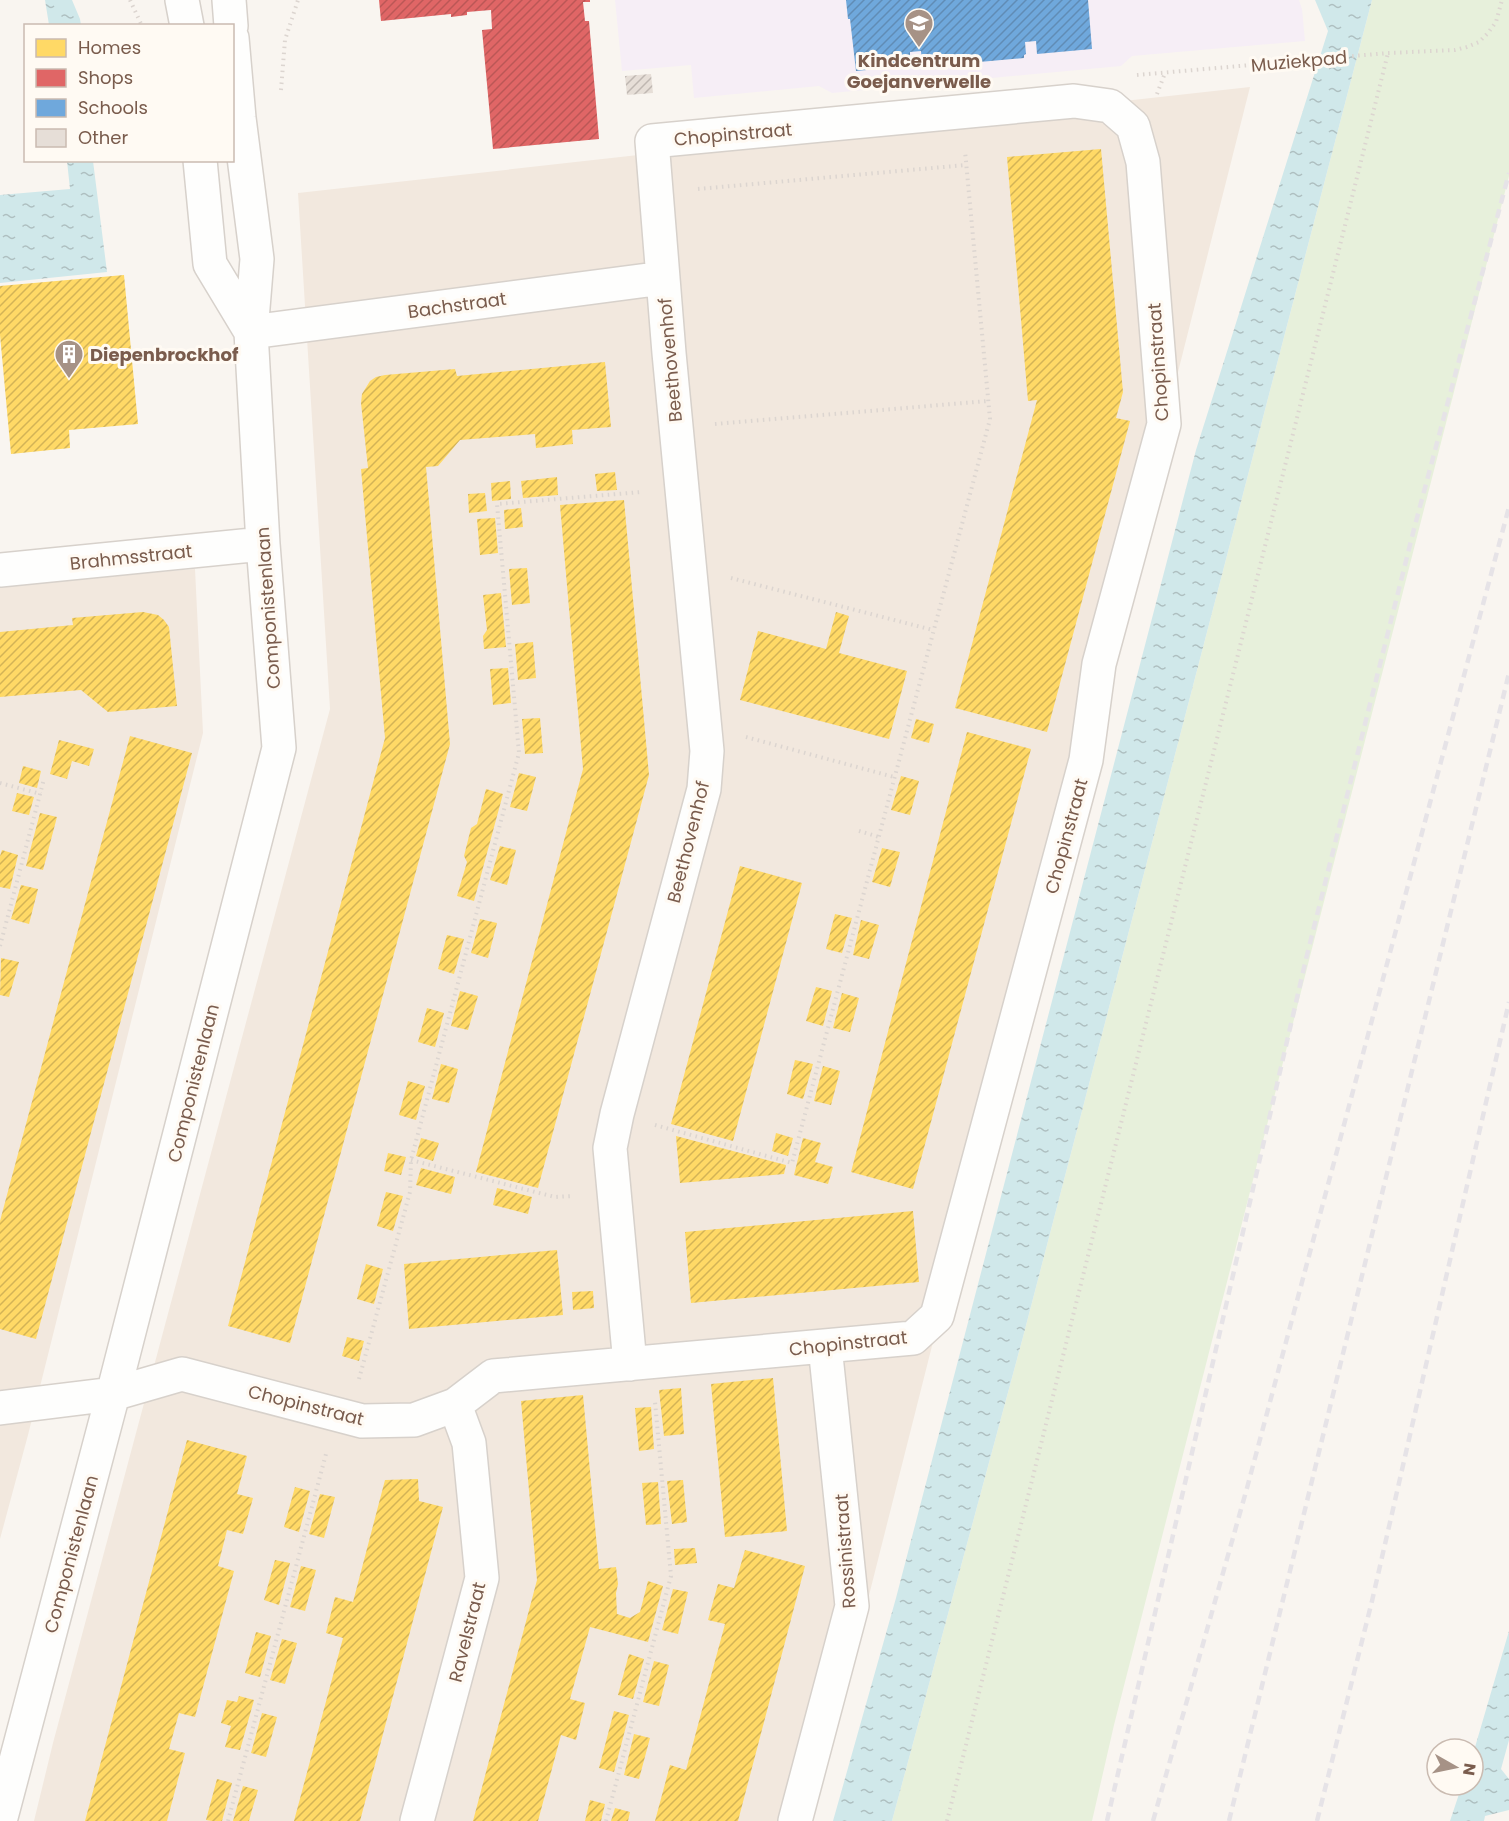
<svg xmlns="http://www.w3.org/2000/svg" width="1509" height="1821" viewBox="0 0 1509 1821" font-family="Poppins,sans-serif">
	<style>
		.residential { fill: #f2e8de }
		.education { fill: #f6eef6 }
		.green { fill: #e7f0db }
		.water { fill: url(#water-ripples) }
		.homes { fill: url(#homes-hatch) }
		.shops { fill: url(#shops-hatch) }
		.schools { fill: url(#schools-hatch) }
		.building { fill: url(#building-hatch) }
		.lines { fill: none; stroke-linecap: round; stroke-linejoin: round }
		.minor-casing { stroke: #d7d1cb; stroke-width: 36 }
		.path { stroke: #dcd5d0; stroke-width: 4; stroke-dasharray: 1.5 4.5; stroke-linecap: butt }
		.minor { stroke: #fefefd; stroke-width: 33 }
		.rail { stroke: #e6e3e7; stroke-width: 4.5; stroke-dasharray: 9 6; stroke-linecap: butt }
		.labels { text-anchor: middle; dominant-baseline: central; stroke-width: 6; stroke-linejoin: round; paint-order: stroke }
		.poi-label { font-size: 18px; font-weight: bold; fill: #7a5c4d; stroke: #fffaf3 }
		.street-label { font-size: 18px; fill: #7a5c4d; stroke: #fffaf3 }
	</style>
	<defs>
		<pattern id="water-ripples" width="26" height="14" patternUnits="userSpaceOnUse" patternTransform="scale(1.5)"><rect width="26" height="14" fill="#d0e8ea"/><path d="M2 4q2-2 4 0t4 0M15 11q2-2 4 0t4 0" fill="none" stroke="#aebfc0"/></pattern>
		<pattern id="homes-hatch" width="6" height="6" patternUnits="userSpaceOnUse" patternTransform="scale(1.5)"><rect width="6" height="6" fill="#ffd966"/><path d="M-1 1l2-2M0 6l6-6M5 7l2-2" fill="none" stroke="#d3b356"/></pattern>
		<pattern id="shops-hatch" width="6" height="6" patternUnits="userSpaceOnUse" patternTransform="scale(1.5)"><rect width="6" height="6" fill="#e06666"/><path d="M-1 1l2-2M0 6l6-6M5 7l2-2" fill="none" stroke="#bb5756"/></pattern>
		<pattern id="schools-hatch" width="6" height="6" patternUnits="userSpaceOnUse" patternTransform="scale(1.5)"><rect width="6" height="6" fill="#6fa8dc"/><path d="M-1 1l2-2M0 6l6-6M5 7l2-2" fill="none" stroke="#608cb5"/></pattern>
		<pattern id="building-hatch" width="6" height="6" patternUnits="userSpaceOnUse" patternTransform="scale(1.5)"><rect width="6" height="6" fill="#e6ded7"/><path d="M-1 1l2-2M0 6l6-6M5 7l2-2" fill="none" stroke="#bfb7b1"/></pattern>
	</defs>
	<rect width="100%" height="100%" fill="#f9f5f0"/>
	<!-- residential -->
	<path class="residential" d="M1250,87L812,1821H34L53,1743L330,709L298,193Z
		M195,569L203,733L28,1435L0,1539V585Z"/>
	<!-- education -->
	<path class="education" d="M615,0H1299L1302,9L1305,41L1132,56L1121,66L832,93L819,86L694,98L691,65L622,71Z"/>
	<!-- green -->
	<path class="green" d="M1372,0H1509V176L1114,1725L1092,1821H892L1023,1337Z"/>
	<!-- water -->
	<path class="water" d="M45,0H72L80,19L81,25H49Z
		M1315,0H1372L1023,1337L892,1821H833L896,1598L1196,450L1328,31Z
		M67,161H93L107,272L0,283V195L70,189Z
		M1509,1631V1740L1501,1769L1509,1779V1810L1485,1816L1484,1821H1450L1462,1785H1473V1754Z"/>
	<!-- homes -->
	<path class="homes" d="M1101,149L1123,392L1116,418L1130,421L1047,732L955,708L1037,400L1028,401L1007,157Z
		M124,275L138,424L69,430L70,448L11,454L0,335V286Z
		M605,362L611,427L572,430L573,444L536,448L535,434L460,440L438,466L426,467L450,744L290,1343L228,1326L385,738L361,469L368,468L361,403L362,394L370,381L376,377L385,375L455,369L457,376Z
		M615,472L617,490L597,491L595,474Z
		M557,477L558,495L523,498L521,481Z
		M510,481L511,499L492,501L491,483Z
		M485,493L487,511L469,513L468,494Z
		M624,500L649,775L538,1188L476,1172L583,769L560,505Z
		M521,508L523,527L505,529L504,510Z
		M495,518L498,553L480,555L477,519Z
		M527,568L530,603L512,605L509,569Z
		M501,593L506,647L484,649L483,636L487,630L483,595Z
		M143,612L158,615L164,620L169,627L177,706L108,712L81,690L0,697V632L73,625L72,618Z
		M836,612L849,616L839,653L907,671L889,739L740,700L758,631L826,649Z
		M533,642L536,678L518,680L515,644Z
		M508,668L511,703L493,705L490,669Z
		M540,718L543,753L525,754L522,719Z
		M916,719L934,724L929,743L911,738Z
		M967,732L1031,749L913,1189L851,1172Z
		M130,736L192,753L36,1339L0,1329V1221Z
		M59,740L94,749L89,766L72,761L67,779L50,774Z
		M23,766L41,771L37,788L19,783Z
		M519,773L536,777L527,811L510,807Z
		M901,776L919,781L910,815L891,810Z
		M486,789L503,794L474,901L457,896L467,862L464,856L471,828L477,824Z
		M17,793L34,797L29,815L12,811Z
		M40,813L57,817L43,870L26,866Z
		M500,846L516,850L507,885L490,880Z
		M882,848L900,852L890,887L872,882Z
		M2,850L18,855L10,889L0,887V856Z
		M740,866L802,883L733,1141L671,1124Z
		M21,885L38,889L29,924L11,919Z
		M835,914L852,918L842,953L826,949Z
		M480,919L497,923L488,958L471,953Z
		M861,920L879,925L869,959L853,955Z
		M447,935L464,939L454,974L438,969Z
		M1,958L19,962L9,997L0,995Z
		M816,987L832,991L823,1026L806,1021Z
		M460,991L478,996L468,1030L451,1026Z
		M842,993L859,998L850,1032L833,1028Z
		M427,1008L444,1013L435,1047L418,1042Z
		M795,1060L813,1064L803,1099L787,1094Z
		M441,1064L458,1069L449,1103L432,1099Z
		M823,1066L840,1071L831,1105L814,1101Z
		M408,1081L425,1086L416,1120L399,1115Z
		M776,1133L793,1138L788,1156L772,1151Z
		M676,1136L786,1165L784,1174L680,1183Z
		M421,1138L439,1143L433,1161L416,1156Z
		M803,1138L821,1143L815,1162L833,1167L828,1184L794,1175Z
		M388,1153L406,1157L401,1175L384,1171Z
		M421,1168L455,1177L451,1194L416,1185Z
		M497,1188L532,1197L528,1214L493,1205Z
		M386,1192L403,1196L393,1231L377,1226Z
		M913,1211L919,1282L691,1303L685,1232Z
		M557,1250L563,1315L409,1329L404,1264Z
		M366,1264L383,1269L374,1304L357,1299Z
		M593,1291L594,1308L573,1310L572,1292Z
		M347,1337L364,1341L359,1361L342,1356Z
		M773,1378L787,1531L725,1537L711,1384Z
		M681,1388L684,1434L664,1436L659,1390Z
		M583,1395L599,1569L616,1567L618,1584L616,1593L617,1614L630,1618L640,1612L648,1581L663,1586L648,1642L590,1627L570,1699L585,1703L576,1740L561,1735L538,1821H473L537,1580L521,1401Z
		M651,1407L654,1449L639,1451L635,1408Z
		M187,1440L247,1456L237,1494L253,1498L243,1534L227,1530L218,1566L234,1571L195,1717L179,1713L169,1749L185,1753L167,1821H85Z
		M418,1479L419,1501L443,1507L360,1821H294L343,1638L326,1633L335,1597L353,1602L385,1480Z
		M683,1480L687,1522L672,1524L667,1481Z
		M658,1482L661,1524L646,1525L642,1483Z
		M295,1487L310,1491L299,1532L284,1527Z
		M320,1494L335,1497L324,1538L309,1534Z
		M695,1548L697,1563L675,1565L674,1549Z
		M745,1550L805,1566L738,1821H655L670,1765L686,1770L715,1661L725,1624L708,1620L718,1584L734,1588Z
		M275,1560L290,1563L279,1605L264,1600Z
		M301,1566L316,1570L305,1611L290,1607Z
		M673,1589L688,1592L678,1634L662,1630Z
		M256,1632L271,1636L260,1677L245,1673Z
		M282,1639L297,1643L285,1684L270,1680Z
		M629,1654L644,1659L633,1699L618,1695Z
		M654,1661L669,1665L659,1706L643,1702Z
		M239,1696L254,1700L240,1750L225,1747L231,1726L221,1723L227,1700L237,1702Z
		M614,1711L629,1715L614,1772L599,1768Z
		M262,1713L277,1717L266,1757L251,1753Z
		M634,1734L650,1738L639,1779L624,1775Z
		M217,1779L232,1783L222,1821H212L206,1820Z
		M243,1786L258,1790L252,1810L249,1821H233Z
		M590,1800L605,1804L601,1821H585Z
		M615,1808L630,1812L628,1821H611Z"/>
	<!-- shops -->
	<path class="shops" d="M379,0H590V2H583L585,21H589L599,139L493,149L482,30L492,29L491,10L467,12V15L451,17V14L381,21Z"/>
	<!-- schools -->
	<path class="schools" d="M846,0H1088L1092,49L1037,54L1036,41L1025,42L1026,54L1024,55V58L924,67V64H922L921,51L910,52V66L856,71L850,19H848Z"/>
	<!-- building -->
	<path class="building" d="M651,74L653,93L627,95L625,76Z"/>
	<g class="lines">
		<!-- minor casing -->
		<g class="minor-casing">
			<path id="minor" d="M182,0L187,26
				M229,0L231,26
				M200,160L210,264L251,332
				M251,332L663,278
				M0,570L263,544
				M0,1408L113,1394L182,1374L362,1421L414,1420L455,1405L493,1376L913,1338L937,1316L1086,760L1099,664L1164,424L1143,162L1133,126L1110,106L1074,101L652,141L669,353L707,751L704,789L617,1114L610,1148L630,1364
				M0,1821L113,1394L279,748L263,544L251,332L257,259L239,118L232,38
				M417,1821L482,1578L469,1443L455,1405
				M795,1821L852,1606L825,1346"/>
		</g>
		<!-- path -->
		<path class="path" d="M130,0L142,26
			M1137,75L1388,53L1455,50L1467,47L1479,42L1488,33L1496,22L1502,0
			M281,90L285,40L298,0
			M1157,94L1165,73
			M698,189L966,165
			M715,424L988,401
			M731,578L933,630
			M746,737L894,777
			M0,783L41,794
			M859,831L879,837
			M0,946L44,779
			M655,1125L792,1163L990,419L965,151
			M411,1160L555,1197L573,1196
			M359,1379L410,1192L411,1160L519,753L497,504L642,492
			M228,1821L326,1454
			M606,1821L671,1576L655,1402
			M947,1821L1388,53"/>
		<!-- minor -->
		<use href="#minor" class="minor"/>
		<!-- rail -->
		<path class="rail" d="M1107,1821L1306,959L1414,529L1509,173
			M1153,1821L1247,1488L1509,507
			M1229,1821L1509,673
			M1317,1821L1372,1601L1509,1002"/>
	</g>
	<!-- icons -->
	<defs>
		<g id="school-pin" transform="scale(1.5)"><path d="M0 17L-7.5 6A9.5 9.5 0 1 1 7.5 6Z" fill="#a69286" stroke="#fffaf3"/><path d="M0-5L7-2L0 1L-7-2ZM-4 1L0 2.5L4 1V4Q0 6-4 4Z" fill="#fff"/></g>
		<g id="building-pin" transform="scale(1.5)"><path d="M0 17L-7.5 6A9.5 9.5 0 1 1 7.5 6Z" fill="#a69286" stroke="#fffaf3"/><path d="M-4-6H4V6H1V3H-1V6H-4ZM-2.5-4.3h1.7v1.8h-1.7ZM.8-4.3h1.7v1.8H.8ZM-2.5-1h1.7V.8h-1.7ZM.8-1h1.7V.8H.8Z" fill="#fff"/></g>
	</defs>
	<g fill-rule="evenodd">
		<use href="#school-pin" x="919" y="23"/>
		<use href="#building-pin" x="69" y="354"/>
	</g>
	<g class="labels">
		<!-- poi labels -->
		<g class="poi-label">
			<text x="919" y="60">Kindcentrum<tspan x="919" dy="21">Goejanverwelle</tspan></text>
			<text x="90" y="354" text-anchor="start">Diepenbrockhof</text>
		</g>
		<!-- street labels -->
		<g class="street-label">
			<text transform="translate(1299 61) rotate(-5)">Muziekpad</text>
			<text transform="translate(733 134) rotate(-5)">Chopinstraat</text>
			<text transform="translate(457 305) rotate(-8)">Bachstraat</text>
			<text transform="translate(670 360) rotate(-95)">Beethovenhof</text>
			<text transform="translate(1158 362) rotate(-94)">Chopinstraat</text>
			<text transform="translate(131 557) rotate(-6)">Brahmsstraat</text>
			<text transform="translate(268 608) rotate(-94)">Componistenlaan</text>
			<text transform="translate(1066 836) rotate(-75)">Chopinstraat</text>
			<text transform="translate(688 842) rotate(-76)">Beethovenhof</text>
			<text transform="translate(193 1083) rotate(-76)">Componistenlaan</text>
			<text transform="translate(848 1343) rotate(-6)">Chopinstraat</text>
			<text transform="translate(306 1405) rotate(14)">Chopinstraat</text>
			<text transform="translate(845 1551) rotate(-94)">Rossinistraat</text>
			<text transform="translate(71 1554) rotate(-75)">Componistenlaan</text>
			<text transform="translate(467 1632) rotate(-76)">Ravelstraat</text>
		</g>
	</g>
	<!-- legend -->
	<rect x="24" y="24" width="210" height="138" fill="#fffaf3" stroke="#cabbb1" stroke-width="1.5"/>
	<rect x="36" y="39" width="30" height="18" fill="#ffd966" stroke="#cabbb1" stroke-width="1.5"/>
	<text x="78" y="54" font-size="18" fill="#7a5c4d">Homes</text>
	<rect x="36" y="69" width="30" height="18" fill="#e06666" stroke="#cabbb1" stroke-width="1.5"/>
	<text x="78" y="84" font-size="18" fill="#7a5c4d">Shops</text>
	<rect x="36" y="99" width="30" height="18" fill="#6fa8dc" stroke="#cabbb1" stroke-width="1.5"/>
	<text x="78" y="114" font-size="18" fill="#7a5c4d">Schools</text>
	<rect x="36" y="129" width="30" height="18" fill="#e6ded7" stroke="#cabbb1" stroke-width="1.5"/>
	<text x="78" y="144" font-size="18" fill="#7a5c4d">Other</text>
	<!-- north arrow -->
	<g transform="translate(1455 1767) rotate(99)"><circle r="28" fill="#fffaf3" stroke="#cabbb1" stroke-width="1.5"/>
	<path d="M0-4.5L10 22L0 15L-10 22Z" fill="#a69286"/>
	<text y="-9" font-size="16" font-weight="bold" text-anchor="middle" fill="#7a5c4d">N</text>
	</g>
</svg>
